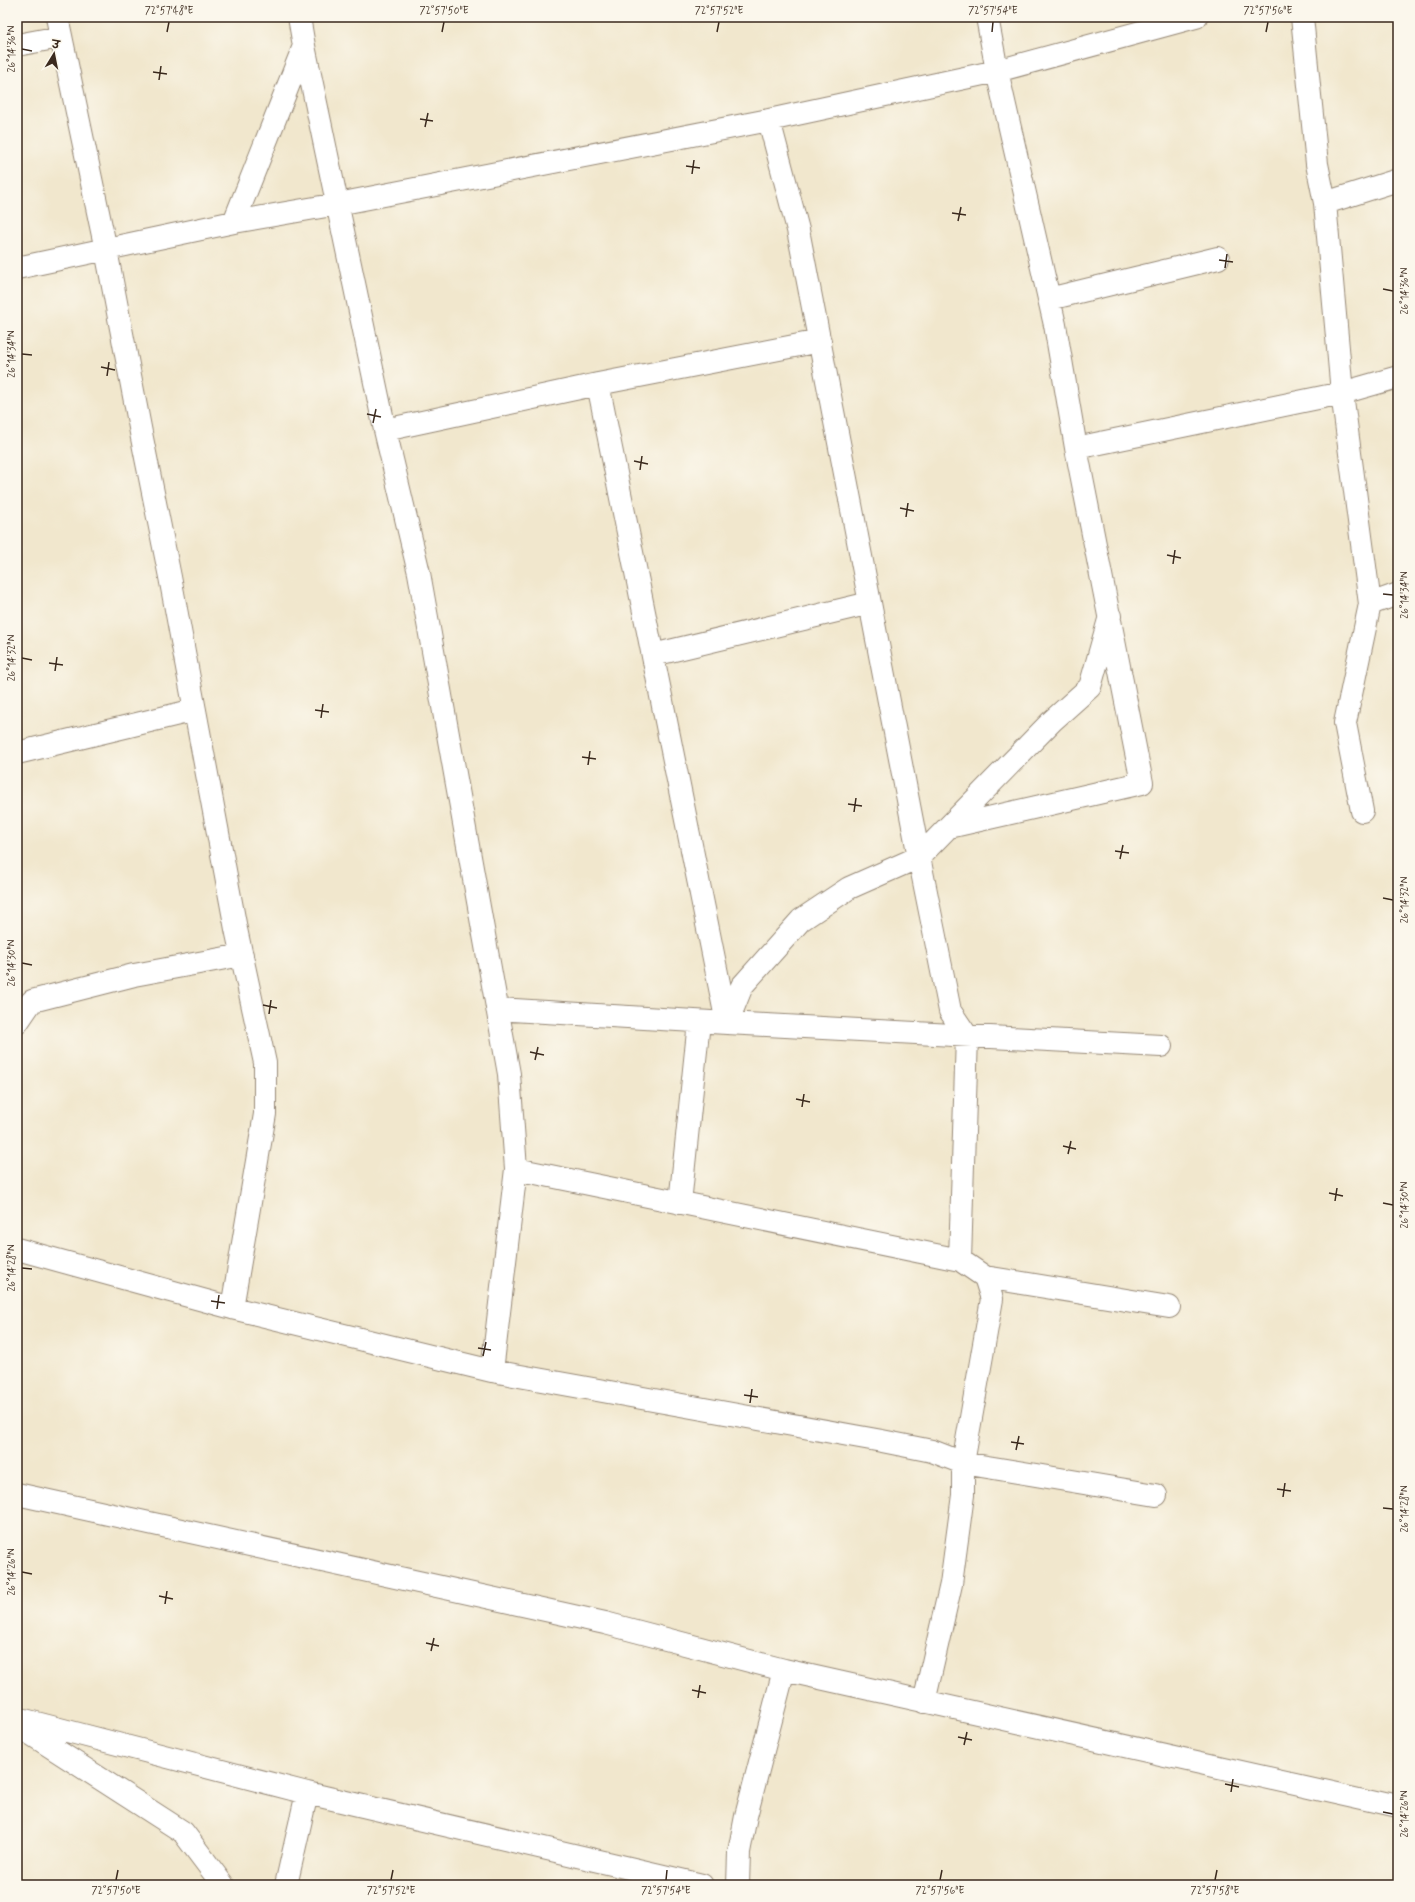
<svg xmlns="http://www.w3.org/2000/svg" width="1415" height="1902" viewBox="0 0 1415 1902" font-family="Mynerve,'Playpen Sans Deva',sans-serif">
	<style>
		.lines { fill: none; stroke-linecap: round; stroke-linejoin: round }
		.minor-casing { stroke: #968876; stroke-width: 24 }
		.minor { stroke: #fff; stroke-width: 22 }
		.ticks { fill: none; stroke: #3b2a1e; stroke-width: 1.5 }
		.neatline { fill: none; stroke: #3b2a1e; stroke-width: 1.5 }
		.ticks-label { font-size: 10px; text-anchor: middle; fill: #3b2a1e }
	</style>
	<rect width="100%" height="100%" fill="#fbf7ec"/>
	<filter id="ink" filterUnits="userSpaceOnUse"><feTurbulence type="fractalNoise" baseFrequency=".025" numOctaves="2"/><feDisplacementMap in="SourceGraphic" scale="8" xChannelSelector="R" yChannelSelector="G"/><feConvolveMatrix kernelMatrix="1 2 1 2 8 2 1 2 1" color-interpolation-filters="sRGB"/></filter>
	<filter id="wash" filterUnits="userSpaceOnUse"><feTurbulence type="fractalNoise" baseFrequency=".012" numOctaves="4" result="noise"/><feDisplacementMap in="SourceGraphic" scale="16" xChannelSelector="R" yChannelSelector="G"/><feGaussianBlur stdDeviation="0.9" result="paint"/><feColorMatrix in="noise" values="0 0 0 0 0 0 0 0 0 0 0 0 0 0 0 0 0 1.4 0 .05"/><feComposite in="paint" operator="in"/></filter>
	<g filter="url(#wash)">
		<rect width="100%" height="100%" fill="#f1e7cd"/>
	</g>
	<g filter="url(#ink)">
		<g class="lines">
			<!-- minor casing -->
			<g class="minor-casing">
				<path id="minor" d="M57,17L106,250L142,438L170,577L236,929L265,1063V1114L232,1308
					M1302,17L1317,164L1325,203L1398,180
					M17,45L60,37
					M1325,203L1342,393L1398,377
					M234,222L304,46
					M17,268L234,222L338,204L769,120
					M1049,299L1218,258
					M598,384L820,341
					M385,430L598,384L727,1023L1161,1046
					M1076,448L1342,393L1370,604L1398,594
					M653,655L870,603
					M17,753L195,710
					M1362,811L1345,723L1370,604
					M949,827L1142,783L1076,448L1055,325L997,71L987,17
					M497,1009L727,1023L742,986L801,920L849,888L919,857L798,230L769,120L997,71L1196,17
					M17,1023L32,1001L134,975L242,955
					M516,1169L960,1260L967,1036L950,1011L919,857L1052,721L1090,687L1110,616
					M680,1203L699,1022
					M17,1249L232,1308L492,1371L516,1169L509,1074L419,573L385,430L304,46L299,17
					M985,1277L1169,1307
					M492,1371L882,1441L932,1451L963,1463L1156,1495
					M17,1494L605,1623L784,1670L746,1816L739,1852L738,1885
					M784,1670L1398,1807
					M924,1702L951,1584L963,1495V1463L992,1299L985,1277L960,1260
					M17,1718L307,1793L286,1885
					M17,1725L183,1832L223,1885
					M307,1793L702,1885"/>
			</g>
			<!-- minor -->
			<use href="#minor" class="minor"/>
		</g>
	</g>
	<!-- ticks -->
	<path class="ticks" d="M167,32L169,22M442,32L444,22M717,32L719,22M992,32L993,22M1266,32L1268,22M22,49L32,51M153,72L167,74M159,80L161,66M420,119L433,121M425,127L428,113M686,166L700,168M692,174L694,160M952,213L966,215M958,221L961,207M1219,260L1233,262M1225,268L1227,254M1383,289L1393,291M22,354L32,355M101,367L115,370M107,376L109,362M367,414L381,417M373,423L376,409M634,461L648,464M640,470L642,456M900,508L914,511M906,517L908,503M1167,555L1181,558M1173,564L1175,550M1383,594L1393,595M22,658L32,660M49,663L63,665M55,671L57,657M315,710L329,712M321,718L323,704M582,757L596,759M588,765L590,751M848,804L862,806M854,812L856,798M1115,851L1129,853M1120,859L1123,845M1383,898L1393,900M22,963L32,965M263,1005L277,1008M269,1014L271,1000M530,1052L544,1055M535,1060L538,1047M796,1099L810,1102M802,1107L804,1094M1063,1146L1076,1149M1068,1154L1071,1141M1329,1193L1343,1196M1335,1201L1337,1188M1383,1203L1393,1205M22,1268L32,1269M211,1301L225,1303M217,1309L219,1295M478,1348L491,1350M483,1356L486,1342M744,1395L758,1397M750,1403L752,1389M1011,1442L1024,1444M1016,1450L1019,1436M1277,1489L1291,1491M1283,1497L1285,1483M1383,1508L1393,1509M22,1572L32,1574M159,1596L173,1599M165,1604L167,1591M426,1643L439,1646M431,1651L434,1638M692,1690L706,1693M698,1698L700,1685M958,1737L972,1740M964,1745L967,1732M1225,1784L1239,1787M1231,1792L1233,1779M1383,1812L1393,1814M116,1880L118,1870M391,1880L393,1870M666,1880L667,1870M940,1880L942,1870M1215,1880L1217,1870"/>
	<!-- margin -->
	<rect width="1415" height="1902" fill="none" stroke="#fbf7ec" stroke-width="44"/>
	<!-- north arrow -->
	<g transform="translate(54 54) rotate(10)" stroke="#fbf7ec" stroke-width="3" paint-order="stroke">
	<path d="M0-3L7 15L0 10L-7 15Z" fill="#3b2a1e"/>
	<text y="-6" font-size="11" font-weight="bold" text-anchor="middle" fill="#3b2a1e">उ</text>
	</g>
	<rect x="22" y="22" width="1371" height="1858" class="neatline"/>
	<g class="ticks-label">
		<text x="169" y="14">72°57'48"E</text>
		<text x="444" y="14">72°57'50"E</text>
		<text x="719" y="14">72°57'52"E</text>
		<text x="993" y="14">72°57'54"E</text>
		<text x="1268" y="14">72°57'56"E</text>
		<text transform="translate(11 49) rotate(-90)" y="4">26°14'36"N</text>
		<text transform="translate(1404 291) rotate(-90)" y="4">26°14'36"N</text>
		<text transform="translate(11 354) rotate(-90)" y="4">26°14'34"N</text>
		<text transform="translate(1404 595) rotate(-90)" y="4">26°14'34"N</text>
		<text transform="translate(11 658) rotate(-90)" y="4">26°14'32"N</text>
		<text transform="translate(1404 900) rotate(-90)" y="4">26°14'32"N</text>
		<text transform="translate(11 963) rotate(-90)" y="4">26°14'30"N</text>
		<text transform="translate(1404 1205) rotate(-90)" y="4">26°14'30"N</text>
		<text transform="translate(11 1268) rotate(-90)" y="4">26°14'28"N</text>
		<text transform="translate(1404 1509) rotate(-90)" y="4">26°14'28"N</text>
		<text transform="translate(11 1572) rotate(-90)" y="4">26°14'26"N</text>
		<text transform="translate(1404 1814) rotate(-90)" y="4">26°14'26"N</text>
		<text x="116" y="1894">72°57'50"E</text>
		<text x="391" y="1894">72°57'52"E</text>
		<text x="666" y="1894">72°57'54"E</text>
		<text x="940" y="1894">72°57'56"E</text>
		<text x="1215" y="1894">72°57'58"E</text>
	</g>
</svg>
